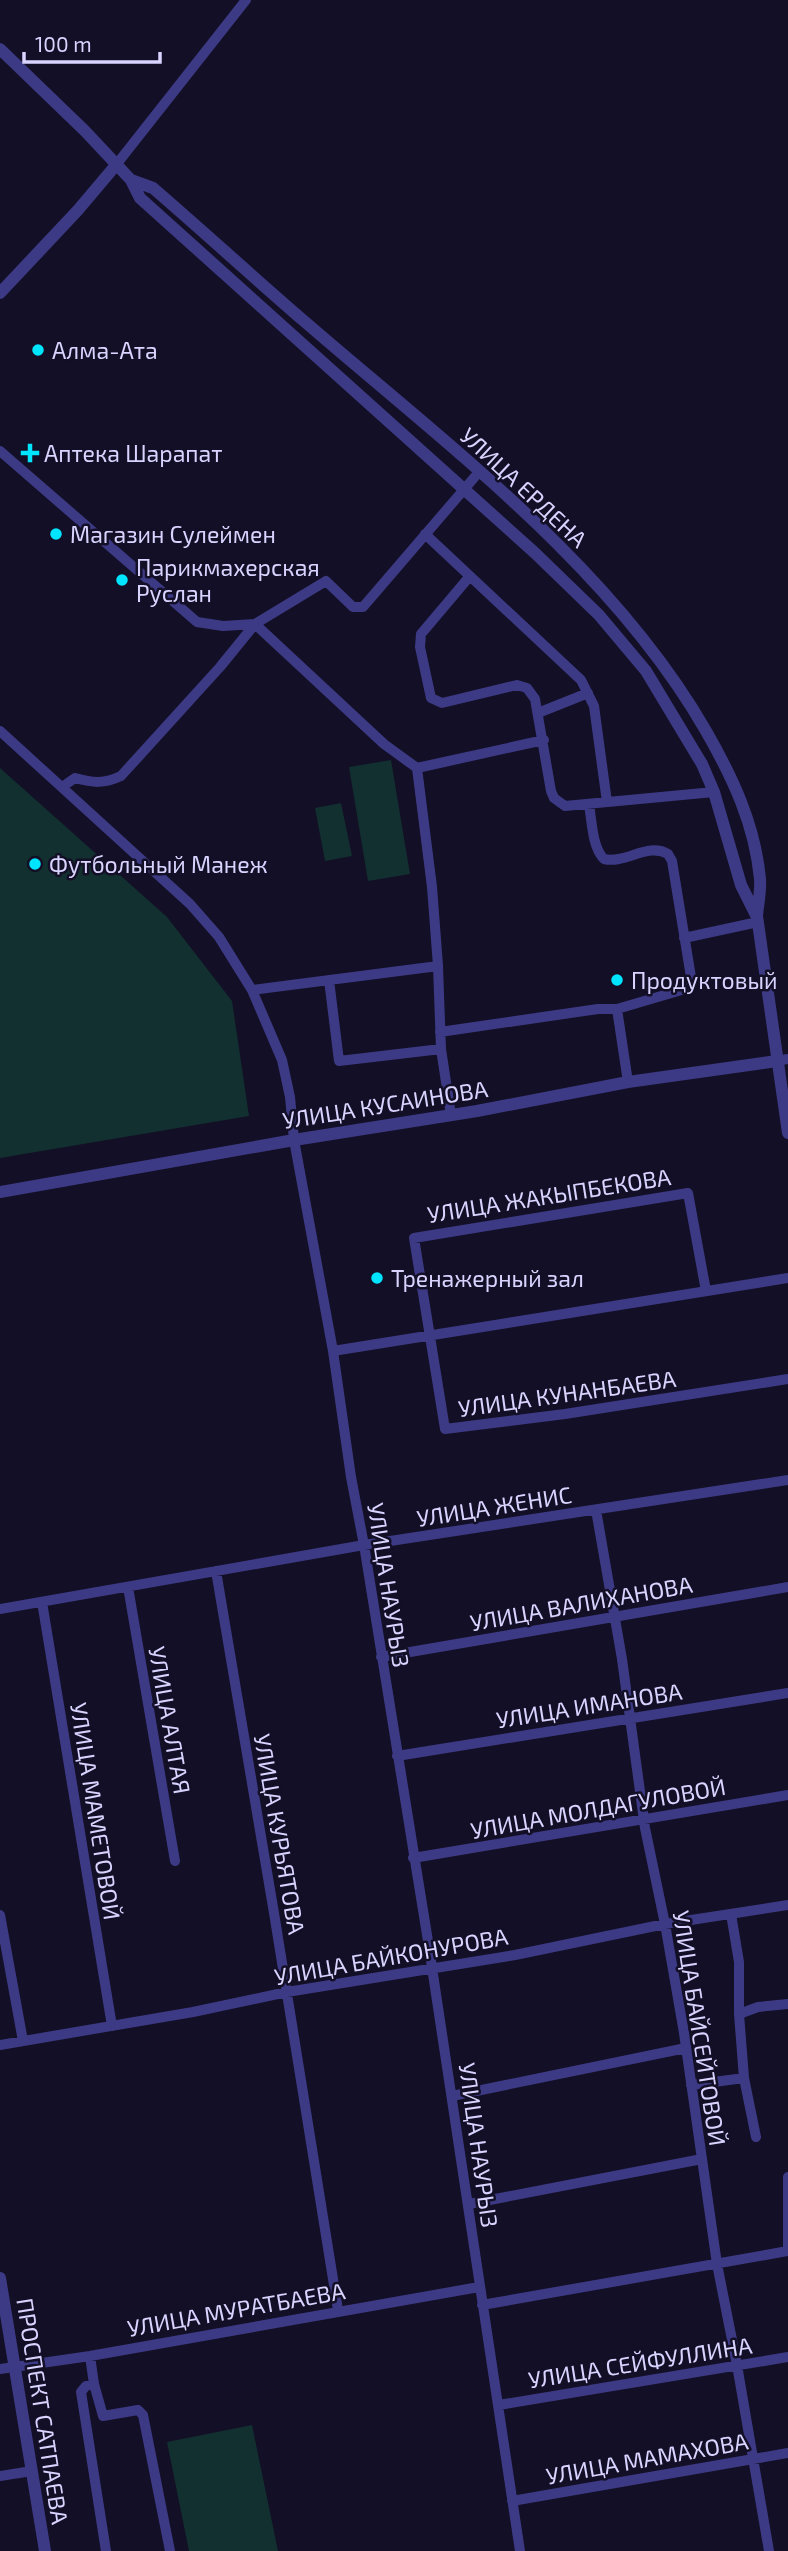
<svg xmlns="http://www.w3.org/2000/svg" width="788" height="2551" viewBox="0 0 788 2551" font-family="'Exo 2',sans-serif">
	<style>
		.garden { fill: #12302f }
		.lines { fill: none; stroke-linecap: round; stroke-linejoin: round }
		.minor { stroke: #3d3a85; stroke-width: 10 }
		.tertiary { stroke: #3d3a85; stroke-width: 12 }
		.poi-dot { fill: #00e5ff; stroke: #130f26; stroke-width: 2.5 }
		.labels { text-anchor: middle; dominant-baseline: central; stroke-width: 5; stroke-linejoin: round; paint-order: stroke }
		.poi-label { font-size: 23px; fill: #d9d4ff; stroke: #130f26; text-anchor: start }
		.street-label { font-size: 23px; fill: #d9d4ff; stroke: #130f26 }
	</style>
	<rect width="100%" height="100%" fill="#130f26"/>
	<!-- garden -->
	<path class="garden" d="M391,760L410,874L368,881L349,767Z
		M0,768L167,917L232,1001L249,1116L0,1158Z
		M341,803L352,856L325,861L315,808Z
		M252,2425L278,2551H189L167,2442Z"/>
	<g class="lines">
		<!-- minor -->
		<path class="minor" d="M116,165L246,0
			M0,451L197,622L223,626L255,624L384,744L417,768L432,887L438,966L441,1049L451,1115
			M425,534L581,680L594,706L607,802
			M470,576L421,634L420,647L431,698L442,703L517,685L527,688L535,699L551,791L554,798L565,806L714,792
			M538,713L588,693
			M0,731L190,904L219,937L252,990L282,1060L290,1097L294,1140L333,1351L351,1477L364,1545L428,1941L520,2551
			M417,768L544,740
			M62,787L75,778C93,783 104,784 121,776L220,667L255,624L326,581L353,607H363L479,472
			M589,805C592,821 592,847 604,859C626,864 648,842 668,854L672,861L691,977L685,989L617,1009L628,1082
			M684,938L758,922
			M329,980L339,1061L441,1049
			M252,990L438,966
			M440,1032L598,1009H617
			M777,1061L788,1059
			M706,1291L688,1193L414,1238L445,1429L565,1414L788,1379
			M333,1351L788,1278
			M596,1510L622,1659L645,1828L665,1924L684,2033L717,2264L737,2365L769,2551
			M216,1571L274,1913L338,2310
			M128,1587L175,1861
			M42,1602L112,2026
			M0,1609L364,1545L788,1480
			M381,1657L788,1587
			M397,1756L788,1693
			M413,1858L788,1795
			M731,1914L739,1962V2014L744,2078L756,2137
			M0,1915L23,2041
			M739,2014L758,2007L788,2004
			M0,2045L193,2012L287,1992L515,1955L665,1924L788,1905
			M691,2085L744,2078
			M452,2096L686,2048
			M469,2204L702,2159
			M482,2305L788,2251V2177
			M90,2356L94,2384L103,2416L138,2410L143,2415L170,2551
			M0,2369L90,2356L479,2287
			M94,2384L86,2386L81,2392L106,2551
			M499,2405L788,2357
			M0,2476L32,2471
			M512,2501L788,2453"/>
		<!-- tertiary -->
		<path class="tertiary" d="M0,49L85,131L131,180L140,198L535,553L599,615L646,671L702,764L714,792L741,885L756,915
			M131,180L153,188C204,232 253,277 304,321C446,444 612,567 706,731C733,778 755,825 760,879C761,891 758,904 757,916L788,1133
			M0,293L78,210L116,165
			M0,1192L294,1140L477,1111L628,1082L777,1061
			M0,2278L45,2551"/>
	</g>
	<!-- markers -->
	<g class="poi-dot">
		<circle cx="38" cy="350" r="7"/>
		<path d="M26.5 442.5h7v7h7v7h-7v7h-7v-7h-7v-7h7z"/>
		<circle cx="56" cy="534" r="7"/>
		<circle cx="122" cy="580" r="7"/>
		<circle cx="35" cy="864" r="7"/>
		<circle cx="617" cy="980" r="7"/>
		<circle cx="377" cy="1278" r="7"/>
	</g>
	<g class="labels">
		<!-- poi labels -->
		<g class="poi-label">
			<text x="52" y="350">Алма-Ата</text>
			<text x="44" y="453">Аптека Шарапат</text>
			<text x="70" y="534">Магазин Сулеймен</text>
			<text x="136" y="567">Парикмахерская<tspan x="136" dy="26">Руслан</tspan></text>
			<text x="49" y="864">Футбольный Манеж</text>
			<text x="631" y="980">Продуктовый</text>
			<text x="391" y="1278">Тренажерный зал</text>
		</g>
		<!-- street labels -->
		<g class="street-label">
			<text transform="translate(524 487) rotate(43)">УЛИЦА ЕРДЕНА</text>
			<text transform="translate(385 1104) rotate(-9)">УЛИЦА КУСАИНОВА</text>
			<text transform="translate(549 1195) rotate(-9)">УЛИЦА ЖАКЫПБЕКОВА</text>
			<text transform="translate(567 1393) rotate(-8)">УЛИЦА КУНАНБАЕВА</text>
			<text transform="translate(494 1506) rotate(-9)">УЛИЦА ЖЕНИС</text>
			<text transform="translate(389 1585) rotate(81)">УЛИЦА НАУРЫЗ</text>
			<text transform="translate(581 1603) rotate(-10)">УЛИЦА ВАЛИХАНОВА</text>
			<text transform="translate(589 1705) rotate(-9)">УЛИЦА ИМАНОВА</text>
			<text transform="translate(170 1720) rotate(80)">УЛИЦА АЛТАЯ</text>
			<text transform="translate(598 1808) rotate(-10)">УЛИЦА МОЛДАГУЛОВОЙ</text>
			<text transform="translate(96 1811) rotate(81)">УЛИЦА МАМЕТОВОЙ</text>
			<text transform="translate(280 1834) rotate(80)">УЛИЦА КУРЬЯТОВА</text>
			<text transform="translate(391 1956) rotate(-10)">УЛИЦА БАЙКОНУРОВА</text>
			<text transform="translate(700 2028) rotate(81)">УЛИЦА БАЙСЕЙТОВОЙ</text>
			<text transform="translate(479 2145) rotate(82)">УЛИЦА НАУРЫЗ</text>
			<text transform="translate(236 2309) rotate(-10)">УЛИЦА МУРАТБАЕВА</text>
			<text transform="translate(640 2362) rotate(-9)">УЛИЦА СЕЙФУЛЛИНА</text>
			<text transform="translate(43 2411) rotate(81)">ПРОСПЕКТ САТПАЕВА</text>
			<text transform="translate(647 2458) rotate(-10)">УЛИЦА МАМАХОВА</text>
		</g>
	</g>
	<!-- scale -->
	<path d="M24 52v10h136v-10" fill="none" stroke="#d9d4ff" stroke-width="3.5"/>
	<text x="35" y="52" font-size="21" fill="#d9d4ff" stroke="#130f26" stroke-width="5" paint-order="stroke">100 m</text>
</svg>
